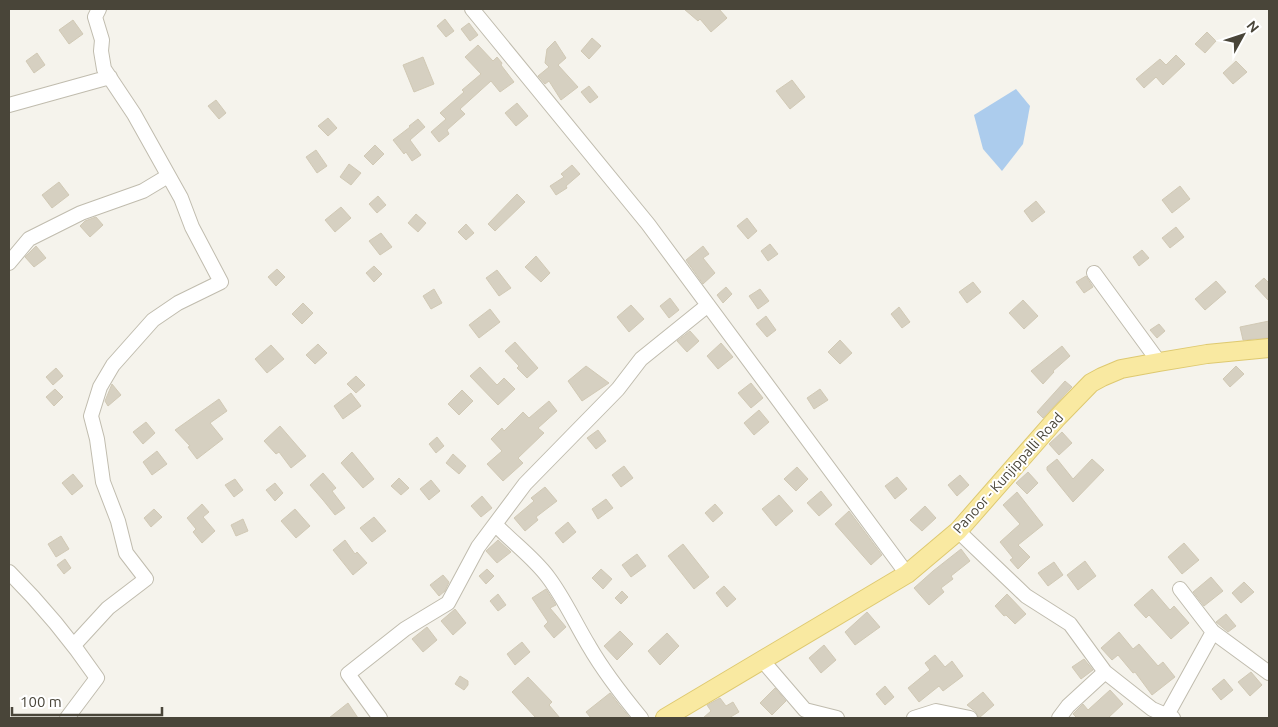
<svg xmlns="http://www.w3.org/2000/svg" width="1278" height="727" viewBox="0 0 1278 727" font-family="Ubuntu,sans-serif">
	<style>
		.water { fill: #accced }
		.building { fill: #d6d0c1; stroke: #d1c9b5 }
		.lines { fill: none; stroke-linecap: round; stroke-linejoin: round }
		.minor-casing { stroke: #c0bcae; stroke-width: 16 }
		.major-casing { stroke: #dec970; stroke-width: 20 }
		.minor { stroke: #fff; stroke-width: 14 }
		.major { stroke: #f9e9a1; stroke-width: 18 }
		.labels { text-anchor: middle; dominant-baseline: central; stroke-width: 4; stroke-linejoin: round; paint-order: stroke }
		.street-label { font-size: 14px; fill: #494539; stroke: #fff }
	</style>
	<rect width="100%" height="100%" fill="#f5f3ec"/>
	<!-- water -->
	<path class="water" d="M1016,89L1030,106L1023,144L1002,171L983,149L974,115Z"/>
	<!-- building -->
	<path class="building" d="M684,9H719L727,18L711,32L700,19L698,21Z
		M445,19L454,31L446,37L437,26Z
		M73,20L83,34L69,44L59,30Z
		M469,23L478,35L470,41L461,29Z
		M1207,32L1216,41L1205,53L1195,44Z
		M592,38L601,46L589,59L581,51Z
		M555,41L566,58L558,65L578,87L561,100L549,81L545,84L538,76L549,67L545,63L547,49Z
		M478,45L493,61L497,57L502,63L501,65L514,82L500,92L491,81L460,109L465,114L447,130L449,134L439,142L431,132L446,119L440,113L464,92L462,90L481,74L465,57Z
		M37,53L45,65L34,73L26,61Z
		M1176,55L1185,64L1163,85L1156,77L1144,88L1136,79L1160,59L1166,65Z
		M423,57L434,84L414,92L403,65Z
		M1236,61L1247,72L1233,84L1223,73Z
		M792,80L805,97L790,109L776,91Z
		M589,86L598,97L590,103L581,92Z
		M216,100L226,113L219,119L208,106Z
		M517,103L528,116L516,126L505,113Z
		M328,118L337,128L328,136L318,126Z
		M418,119L425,127L410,140L421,155L412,161L406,152L404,154L393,140L410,127L409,126Z
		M375,145L384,154L373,165L364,156Z
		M316,150L327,166L317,173L306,157Z
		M349,164L361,173L351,185L340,177Z
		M572,165L580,174L566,186L567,188L556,195L550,186L564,177L561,174Z
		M59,182L69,195L52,208L42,195Z
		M1180,186L1190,199L1172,213L1162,200Z
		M517,194L525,202L495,231L488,224Z
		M378,196L386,205L377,213L369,204Z
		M1036,201L1045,212L1032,222L1024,211Z
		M341,207L351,218L335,232L325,220Z
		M416,214L426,223L418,232L408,223Z
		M96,217L103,225L90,237L80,226L85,221Z
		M747,218L757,231L748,239L737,226Z
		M466,224L474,233L466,240L458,232Z
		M1176,227L1184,237L1170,248L1162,238Z
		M381,233L392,247L380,255L369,241Z
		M770,244L778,254L768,261L761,251Z
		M36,246L46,258L34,267L25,257Z
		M703,246L709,254L703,258L715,273L703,284L686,260Z
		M1142,250L1149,258L1139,266L1133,257Z
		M536,256L550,273L541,282L525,267Z
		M374,266L382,274L374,282L366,273Z
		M277,269L285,277L276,286L268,277Z
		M497,270L511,288L499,296L486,278Z
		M1086,276L1093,287L1084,293L1076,282Z
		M1264,278L1269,283V301L1255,286Z
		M1216,281L1226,292L1205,310L1195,299Z
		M973,282L981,292L967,303L959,292Z
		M726,287L732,294L723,303L717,295Z
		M434,289L442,303L431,309L423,296Z
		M760,289L769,301L758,309L749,296Z
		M670,298L679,310L669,318L660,306Z
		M1023,300L1038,316L1024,329L1009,313Z
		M303,303L313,313L302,324L292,314Z
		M631,305L644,319L629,332L617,317Z
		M899,307L910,322L902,328L891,314Z
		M490,309L500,322L479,338L469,325Z
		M766,316L776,330L767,337L756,324Z
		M1269,321V338L1243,340L1240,327Z
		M1159,324L1165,331L1157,338L1150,330Z
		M690,331L699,341L687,352L677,341Z
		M840,340L852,353L840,364L828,352Z
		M515,342L538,368L527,378L517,368L519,366L505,351Z
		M721,343L733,357L718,369L707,356Z
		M318,344L327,353L315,364L306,355Z
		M271,345L284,359L267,373L255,359Z
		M1062,346L1070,356L1053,371L1054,372L1043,384L1031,371Z
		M586,366L609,383L582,401L568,381Z
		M1236,366L1244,374L1230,387L1223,379Z
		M480,367L497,385L504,378L515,389L498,405L470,376Z
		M56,368L63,376L53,385L46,377Z
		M356,376L365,385L356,393L347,384Z
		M1065,381L1072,387L1043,418L1037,412Z
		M751,383L763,398L751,408L738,393Z
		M112,384L121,395L108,406L105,401Z
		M55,389L63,397L54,406L46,397Z
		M820,389L828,400L814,409L807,398Z
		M462,390L473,401L459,415L448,404Z
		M351,393L361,406L343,419L334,406Z
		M219,399L227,411L210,423L223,439L197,459L188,447L190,446L175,430Z
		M549,401L557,411L538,428L544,433L518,458L523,463L503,481L487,464L502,451L491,439L502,428L504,431L523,412L529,418Z
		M759,410L769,422L754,435L744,423Z
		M146,422L155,433L143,444L133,432Z
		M280,426L306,456L291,468L279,452L276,454L264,441Z
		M598,430L606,441L596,449L587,438Z
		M1062,432L1072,443L1059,455L1049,444Z
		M437,437L444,446L436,453L429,444Z
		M157,451L167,464L152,475L143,462Z
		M352,452L374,479L363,488L341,463Z
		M453,454L466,466L459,474L446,463Z
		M1057,459L1073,479L1092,459L1104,470L1073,502L1047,470V467Z
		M624,466L633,478L621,487L612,475Z
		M797,467L808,479L796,491L784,479Z
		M1028,472L1038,483L1027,494L1016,483Z
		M323,473L336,488L332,491L345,508L335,515L323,500L310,485Z
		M73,474L83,486L72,495L62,483Z
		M960,475L969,485L957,496L948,485Z
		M897,477L907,489L895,499L885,486Z
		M399,478L409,488L401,495L391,486Z
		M235,479L243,490L234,497L225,485Z
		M431,480L440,491L429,500L420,489Z
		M275,483L283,493L275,501L266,490Z
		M545,487L557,501L536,517L538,520L525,531L514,518L534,501L531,498Z
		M821,491L832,505L819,516L807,503Z
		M1017,492L1043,525L1018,545L1030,557L1018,569L1010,560L1013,558L1000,542L1020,524L1003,505Z
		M779,495L793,511L776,526L762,509Z
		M482,496L492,508L481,517L471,506Z
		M606,499L613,508L598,519L592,509Z
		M202,504L209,512L203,517L215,531L202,543L193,532L196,529L187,518Z
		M715,504L723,513L713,522L705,513Z
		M925,506L936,518L922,531L910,520Z
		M154,509L162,517L151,527L144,518Z
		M295,509L310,526L296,538L281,521Z
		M849,511L882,555L871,565L835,524Z
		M374,517L386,531L372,542L360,528Z
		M243,519L248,531L236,536L231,525Z
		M568,522L576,532L563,543L555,533Z
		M61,536L69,549L56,557L48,544Z
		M345,540L355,554L357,552L367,563L353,575L333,550Z
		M498,540L511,552L497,563L486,551Z
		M1184,543L1199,560L1182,574L1168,557Z
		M683,544L709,577L694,589L668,556Z
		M961,549L970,561L951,576L953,579L941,588L944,592L929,605L914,588L933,571Z
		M637,554L646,566L631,577L622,565Z
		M65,559L71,568L64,574L57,565Z
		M1085,561L1096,576L1078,590L1067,575Z
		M1054,562L1063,575L1048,586L1038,573Z
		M487,569L494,576L486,584L479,576Z
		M601,569L612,579L603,589L592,578Z
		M443,575L449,582L445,591L439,596L430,585Z
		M1211,577L1223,591L1204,606L1193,592Z
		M1244,582L1254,592L1241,603L1232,593Z
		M724,586L736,599L727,607L716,593Z
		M546,589L556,605L550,608L566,627L554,638L544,626L548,622L532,598Z
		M1152,589L1170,610L1174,606L1189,623L1171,639L1149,615L1146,618L1134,605Z
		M622,591L628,597L621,604L615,598Z
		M498,594L506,605L498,611L490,601Z
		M1007,594L1026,614L1015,624L1006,615L1004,616L995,606Z
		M455,609L466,623L453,635L441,621Z
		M867,612L880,627L855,645L845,632Z
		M1226,614L1236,626L1228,632L1216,622Z
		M427,627L437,640L423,652L412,639Z
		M620,631L633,644L617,660L604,646Z
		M1119,632L1133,649L1139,644L1158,666L1163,662L1175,677L1152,695L1135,672L1133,673L1118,655L1112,660L1101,648Z
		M667,633L679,646L660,665L648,651Z
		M522,642L530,652L515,665L507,654Z
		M824,645L836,660L821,673L809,658Z
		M935,655L945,667L952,661L963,676L943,691L939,686L919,702L908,688L930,670L925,663Z
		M1084,659L1093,670L1081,679L1072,667Z
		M1251,672L1262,685L1250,696L1238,682Z
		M460,676L468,681V685L464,690L455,684Z
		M528,677L552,702L549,705L560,718H536L512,692Z
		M1224,679L1233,690L1221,700L1212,689Z
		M885,686L894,697L885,705L876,694Z
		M775,688L786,701L772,715L760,703Z
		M1110,690L1123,704L1108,718H1077L1073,714L1083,704L1088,710Z
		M983,692L994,705L979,718L976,712L967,705Z
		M610,693L620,706L630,718H591L586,712Z
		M720,698L726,706L733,702L739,712L729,718H703L711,711L707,705Z
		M348,703L358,718H329Z"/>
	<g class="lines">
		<!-- minor casing -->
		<g class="minor-casing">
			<path id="minor" d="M472,9L648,224L907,574
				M9,105L110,77
				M9,263L29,239L81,213L143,191L168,176
				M1094,273L1159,362
				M496,525C513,543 533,557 548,577C564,598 575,623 589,646C604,672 622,695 641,718
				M958,531L1026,596L1070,624L1105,672L1152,709L1173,718
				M9,572C42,605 71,640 97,678L67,718
				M1213,632L1269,673
				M74,645L108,608L146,579L126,553L118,521L103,482L97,439L91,416L100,387L113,365L153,320L178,303L221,282L192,227L181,198L134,114L104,69L101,51L102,40L95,17L99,9
				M762,660L805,710L837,718
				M1167,715L1213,632L1180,589
				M380,718L348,674L405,629L448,603L478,547L525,484L618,389L641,359L708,305
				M914,718L936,711L970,718
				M1059,718L1068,706L1105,672"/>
		</g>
		<!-- major casing -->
		<g class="major-casing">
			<path id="major" d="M665,718L907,574L958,531L1057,418L1091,383L1102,377L1121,369L1159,362L1207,354L1269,348"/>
		</g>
		<!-- minor -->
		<use href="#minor" class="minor"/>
		<!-- major -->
		<use href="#major" class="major"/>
	</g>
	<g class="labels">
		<!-- street labels -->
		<g class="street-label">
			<text transform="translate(1008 473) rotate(-48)">Panoor - Kunjippalli Road</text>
		</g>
	</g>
	<!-- border -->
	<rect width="1278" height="727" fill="none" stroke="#494539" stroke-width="20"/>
	<!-- north arrow -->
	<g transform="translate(1243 35) rotate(50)" stroke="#ffffff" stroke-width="4" paint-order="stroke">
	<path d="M0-4L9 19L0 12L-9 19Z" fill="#494539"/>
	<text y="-8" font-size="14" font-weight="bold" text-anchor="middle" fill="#494539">N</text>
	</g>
	<!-- scale -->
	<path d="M12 707v8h150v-8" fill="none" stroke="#494539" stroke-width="2.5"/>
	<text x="20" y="707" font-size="15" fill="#494539" stroke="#ffffff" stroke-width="4" paint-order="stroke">100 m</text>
</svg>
